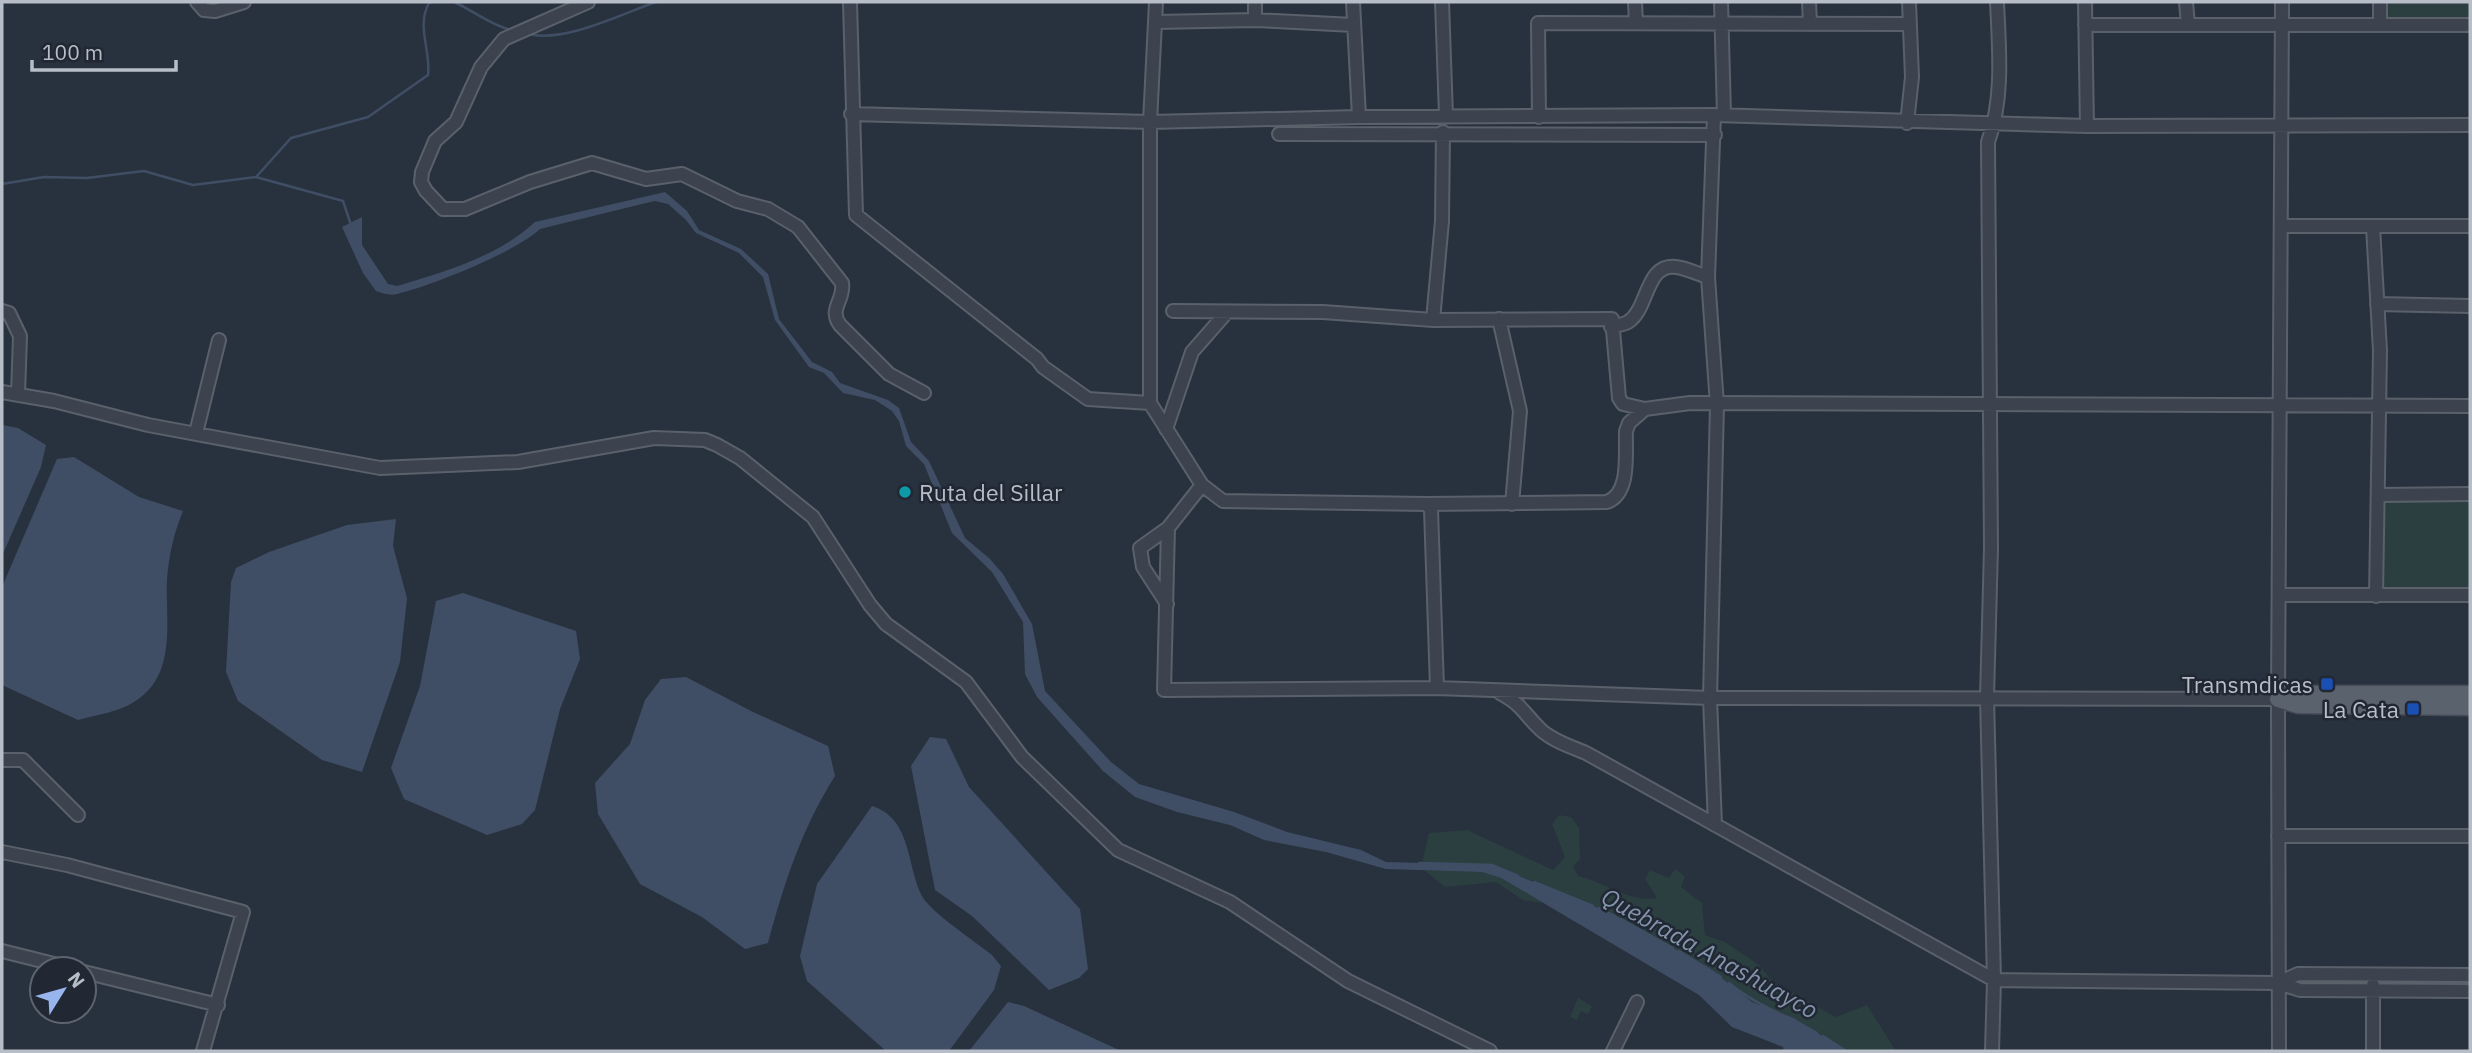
<svg xmlns="http://www.w3.org/2000/svg" width="2472" height="1053" viewBox="0 0 2472 1053" font-family="'IBM Plex Sans',sans-serif">
	<style>
		.green { fill: #2b3e40 }
		.water { fill: #404e65 }
		.lines { fill: none; stroke-linecap: round; stroke-linejoin: round }
		.stream { stroke: #404e65; stroke-width: 2.5 }
		.minor-casing { stroke: #5a616b; stroke-width: 16 }
		.major-casing { stroke: #454c57; stroke-width: 19 }
		.minor { stroke: #3c434e; stroke-width: 12 }
		.major { stroke: #5a626e; stroke-width: 16 }
		.culture-dot { fill: #0f9aa8; stroke: #212833; stroke-width: 2.5 }
		.transit-dot { fill: #1a4fb4; stroke: #212833; stroke-width: 2.5 }
		.labels { text-anchor: middle; dominant-baseline: central; stroke-width: 5; stroke-linejoin: round; paint-order: stroke }
		.poi-label { font-size: 23px; fill: #b8bec8; stroke: #212833; text-anchor: end }
		.water-label { font-size: 24px; font-style: italic; fill: #8394ad; stroke: #212833 }
	</style>
	<rect width="100%" height="100%" fill="#28313e"/>
	<!-- green -->
	<path class="green" d="M2386,2H2470L2469,19L2386,17Z
		M2470,501V588L2383,589L2384,502Z
		M1559,815L1571,817L1579,828L1580,859L1573,866L1578,876C1605,882 1629,903 1657,898L1645,879L1650,870L1669,878L1675,869L1685,876L1681,887L1702,903L1705,935L1725,942L1759,965L1773,982L1836,1017L1867,1005L1896,1051H1847L1794,1018L1752,1002L1709,968L1611,913L1493,865L1422,863L1429,833L1467,830L1553,870L1565,857L1552,824Z
		M1424,870L1482,872L1501,878L1543,903L1523,900L1496,882L1445,887Z
		M2299,978H2357V984H2299Z
		M2387,980H2470V987L2387,986Z
		M1578,998L1592,1006L1588,1014L1581,1011L1577,1020L1570,1017Z"/>
	<!-- water -->
	<path class="water" d="M665,192L687,211L699,230L741,249L768,274L779,319L812,362L832,372L840,383L888,400L899,408L911,442L929,461L965,538L990,559L1003,574L1032,624L1045,691L1111,762L1139,784L1234,812L1287,832L1361,850L1386,862L1492,865L1611,913L1709,968L1752,1002L1794,1018L1846,1051H1784L1783,1047L1732,1027L1699,995L1501,878L1482,872L1386,869L1326,852L1264,840L1230,825L1177,812L1135,797L1103,771L1037,697L1025,674L1023,622L992,572L952,533L924,464L906,446L899,421L892,411L875,400L843,393L824,373L809,367L775,320L763,277L739,253L696,233L686,220L668,204L655,201L642,204L540,229C516,252 431,286 397,294C390,296 382,293 376,291L363,273L342,227L362,217V245L388,284L397,286C444,272 499,256 535,222Z
		M2,425L18,428L46,445L41,467L2,556Z
		M74,457L139,497L183,511C174,533 169,554 167,579C165,621 178,675 134,702C119,712 95,715 78,720L2,685V587L57,459Z
		M396,519L393,546L407,598L400,662L362,772L322,760L238,701L226,672L231,582L236,568L269,552L347,525Z
		M463,593L576,631L580,659L560,709L535,810L522,824L487,835L404,799L391,768L420,686L436,601Z
		M686,677L753,712L828,746L835,776C802,828 784,883 768,943L745,949L702,917L640,884L598,814L595,783L630,744L645,700L661,679Z
		M930,737L946,739L969,787L1080,909L1088,969L1079,978L1049,990L972,916L935,890L911,766Z
		M872,806C912,819 906,864 922,896C928,910 977,943 992,955L1001,966L994,990L949,1051H886L807,981L800,956L817,884Z
		M1008,1002L1024,1006L1121,1051H969Z"/>
	<g class="lines">
		<!-- stream -->
		<path class="stream" d="M454,2C474,11 490,25 511,30
			M528,34C565,43 621,14 656,2
			M257,176L291,138L368,117L428,75C431,50 416,26 429,3L433,2
			M2,184L44,177L87,178L144,171L193,185L256,177L343,201L351,225
			M1419,863L1492,865L1518,876
			M1534,882L1593,906
			M1599,908L1615,916
			M1621,919L1673,948
			M1679,951L1721,977
			M1729,983C1757,1006 1786,1015 1817,1033
			M1823,1036L1846,1051"/>
		<!-- minor casing -->
		<g class="minor-casing">
			<path id="minor" d="M197,2L204,10L215,11L244,2
				M588,2L504,39L481,67L456,122L435,141L422,172L421,182L426,191L443,209H465L530,182L592,163L646,179L682,174L737,201L768,209L798,227L842,283C845,300 828,309 840,325L889,374L924,393
				M850,2L856,215L1037,359L1043,367L1088,399L1150,403
				M1156,2L1150,122V403L1202,485L1223,501L1426,504L1431,509L1437,688
				M1255,2V20
				M1353,2L1359,117
				M1442,2L1446,116
				M1635,2L1636,23
				M1721,2L1724,115
				M1809,2L1810,24
				M2085,2L2087,126
				M2186,2L2188,25
				M1156,22L1255,20L1354,25
				M2380,23V2
				M2085,25H2470
				M851,114L1150,122L1359,117L1714,115L2087,126L2470,125
				M1714,115L1708,277L1717,405L1710,698L1715,825
				M1539,117L1538,23L1910,24
				M1907,123L1912,77L1909,2
				M1279,134L1715,135
				M2281,226H2470
				M2373,226L2380,351L2376,596
				M2377,304L2470,306
				M2,311L9,313L20,336L18,395
				M1173,311L1323,312L1433,320L1612,319L1619,398L1623,404L1645,409L1690,403L2470,406
				M1499,319L1520,411L1512,504
				M1433,320L1442,221L1443,132
				M1611,327C1616,325 1623,325 1628,322C1649,309 1645,263 1676,267C1686,268 1698,274 1708,277
				M2,392L54,401L148,425L380,468L518,462L654,438L705,440L717,445L740,458L813,517L870,605L886,624L966,682L1022,757L1118,850L1230,902L1348,981L1490,1051
				M1166,429L1192,352L1227,312
				M196,433L219,340
				M1202,485L1168,528L1164,690L1437,688L1710,698L2278,699
				M2378,495L2470,494
				M1426,504L1607,502C1631,493 1625,454 1626,431L1629,423L1645,409
				M2279,595H2470
				M1167,604L1143,567L1140,548L1168,528
				M1500,693C1524,706 1523,713 1541,730C1553,741 1572,747 1586,753L1994,980L2278,983L2300,990L2470,991
				M2,760H23L78,815
				M2278,836H2470
				M2,852L67,865L243,912L203,1051
				M2,951L74,969
				M84,972L218,1005
				M2278,983L2298,974L2470,975
				M1613,1051L1637,1002
				M1992,1051L1994,980L1987,697L1991,548L1988,142C2004,98 1999,48 1997,2
				M2279,1051L2278,699L2282,2
				M2373,1051V985"/>
		</g>
		<!-- major casing -->
		<g class="major-casing">
			<path id="major" d="M2278,699L2298,705L2470,707
				M2278,699L2292,694H2470"/>
		</g>
		<!-- minor -->
		<use href="#minor" class="minor"/>
		<!-- major -->
		<use href="#major" class="major"/>
	</g>
	<!-- markers -->
	<circle class="culture-dot" cx="905" cy="492" r="7"/>
	<g class="transit-dot">
		<rect x="2320" y="677" width="14" height="14" rx="3.5"/>
		<rect x="2406" y="702" width="14" height="14" rx="3.5"/>
	</g>
	<g class="labels">
		<!-- poi labels -->
		<g class="poi-label">
			<text x="919" y="492" text-anchor="start">Ruta del Sillar</text>
			<text x="2313" y="684">Transmdicas</text>
			<text x="2399" y="709">La Cata</text>
		</g>
		<!-- water labels -->
		<g class="water-label">
			<text transform="translate(1710 953) rotate(29)">Quebrada Anashuayco</text>
		</g>
	</g>
	<!-- border -->
	<rect width="2472" height="1053" fill="none" stroke="#b8bec8" stroke-width="7"/>
	<!-- north arrow -->
	<g transform="translate(63 990) rotate(53)"><circle r="33" fill="#212833" stroke="#5d646f" stroke-width="2"/>
	<path d="M0-5L12 26L0 18L-12 26Z" fill="#98b6ed"/>
	<text y="-10" font-size="19" font-weight="bold" text-anchor="middle" fill="#b8bec8">N</text>
	</g>
	<!-- scale -->
	<path d="M32 60v10h144v-10" fill="none" stroke="#b8bec8" stroke-width="3.5"/>
	<text x="42" y="60" font-size="21" fill="#b8bec8" stroke="#212833" stroke-width="5" paint-order="stroke">100 m</text>
</svg>
